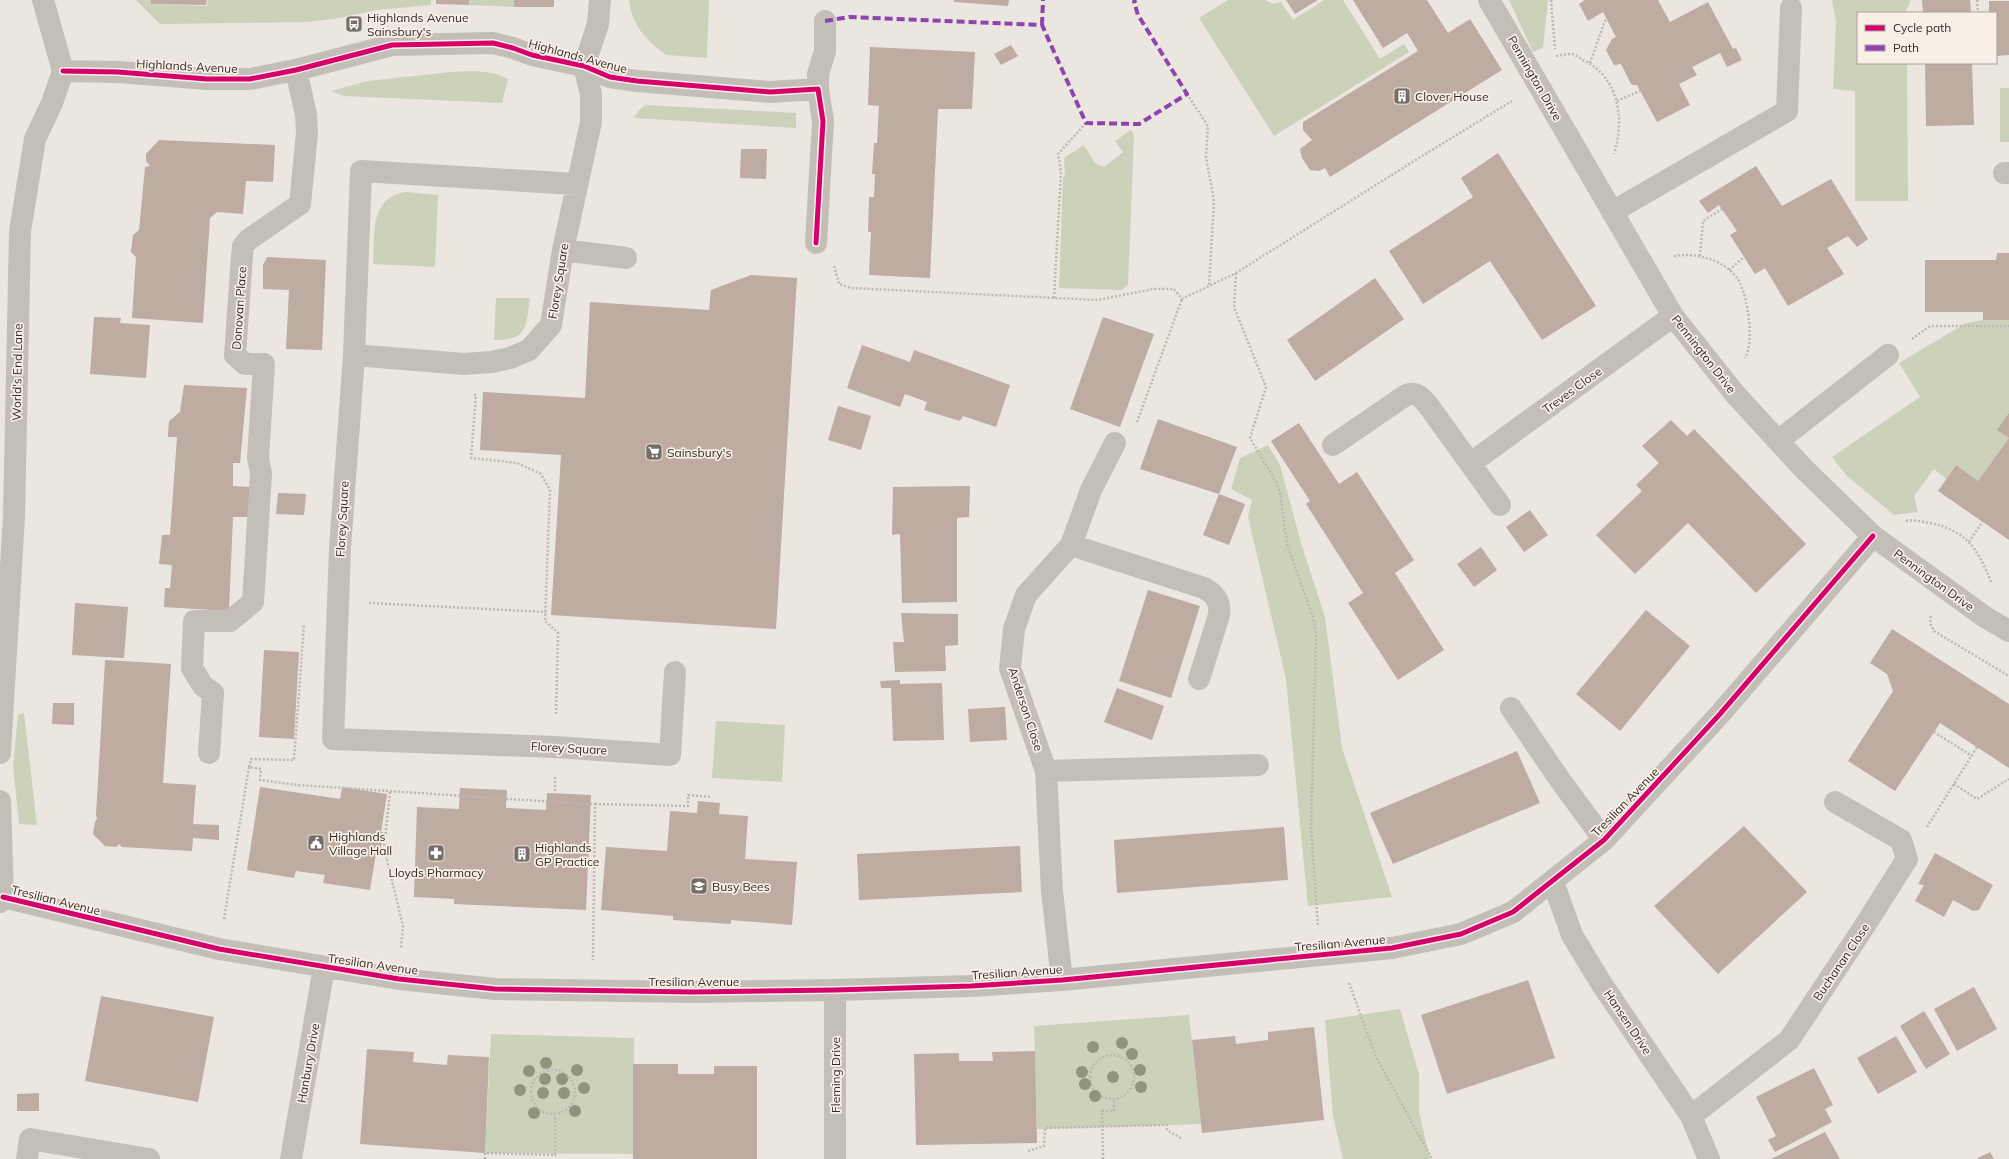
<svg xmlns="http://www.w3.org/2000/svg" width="2009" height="1159" viewBox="0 0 2009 1159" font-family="Mulish,sans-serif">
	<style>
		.green { fill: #ccd1ba }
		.building { fill: #beaba2 }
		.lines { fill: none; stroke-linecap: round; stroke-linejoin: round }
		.path { stroke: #bdb7b2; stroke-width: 2.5; stroke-dasharray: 2 2; stroke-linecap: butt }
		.minor { stroke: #c4beb9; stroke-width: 22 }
		.quiet { stroke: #8e44ad; stroke-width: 4; stroke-dasharray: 8 4; stroke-linecap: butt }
		.cycleway-casing { stroke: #f8f0e7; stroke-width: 8 }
		.cycleway { stroke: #d6006c; stroke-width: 5 }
		.tree { fill: #8f957d }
		.labels { text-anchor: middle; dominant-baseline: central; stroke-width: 3.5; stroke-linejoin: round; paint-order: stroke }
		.poi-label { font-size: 12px; fill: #352c27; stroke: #f8f0e7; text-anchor: start }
		.street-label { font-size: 12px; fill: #352c27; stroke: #f8f0e7 }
	</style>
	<rect width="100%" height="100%" fill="#ebe6e0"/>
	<!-- green -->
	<path class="green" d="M136,0H151V4H142L207,6L208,0H431V5L377,10L339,18L308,22L160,24Z
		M469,0H514V7L469,5Z
		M629,0H709L707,58L667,55L662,52C644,37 632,25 629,0Z
		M1228,0H1265L1273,4L1281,2L1293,20L1324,0H1343L1380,59L1404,44L1409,52L1274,136L1199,18Z
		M1509,0H1548L1543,48L1533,52Z
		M1832,0H1911L1905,13H1858V63H1907L1908,201H1855V91L1833,89L1836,22Z
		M451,72C470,71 491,70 508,79L502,103L344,96L331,91L368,81Z
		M2000,88H2009V142H2000Z
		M646,105L796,113V128L634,118L639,110Z
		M1131,130L1134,135L1128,285L1122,290L1059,288L1063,178L1065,175L1064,158L1084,145L1095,163L1104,167L1123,152L1115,141Z
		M406,192L438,195L435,267L373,264C375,235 369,197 406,192Z
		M496,298H530C526,327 528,340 494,340Z
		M1983,320H2009V438L1978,481L1956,465L1946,479L1934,469L1914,496L1918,512L1894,515L1847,476L1832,457L1920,397L1899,363L1966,323Z
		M1268,445L1280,465L1301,543L1325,617L1342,748L1392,897L1308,906L1286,679L1248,517L1252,500L1231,489L1240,458Z
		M24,713L37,825L19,824L13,766L18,715Z
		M716,721L785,725L782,782L712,778Z
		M1400,1009L1419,1074V1112L1430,1159H1343L1333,1116L1325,1020Z
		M1189,1015L1201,1124L1037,1129L1034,1026Z
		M491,1034L634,1038L633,1154L485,1153Z"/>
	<!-- building -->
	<path class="building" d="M151,0H207L206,5L151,4Z
		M436,0H469V5L436,4Z
		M514,0H554V7H514Z
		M954,0H1009L1008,6L954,2Z
		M1286,0H1318L1295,14Z
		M1353,0H1427L1448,33L1470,19L1502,70L1330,177L1325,168L1319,171L1310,170L1302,158L1300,149L1312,140L1303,130V122L1418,51L1407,33L1383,48Z
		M1585,0H1658L1670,22L1708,2L1733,49L1736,48L1742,60L1727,67L1720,53L1692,67L1697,75L1679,84L1690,105L1657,122L1637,85H1632L1630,82L1621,64L1614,65L1606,50L1612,39L1616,37L1603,12L1588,21L1579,4Z
		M1922,0H1970L1971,13H1923Z
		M1989,1H2009V55L1996,56V13H1989Z
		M1011,45L1018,56L1001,65L994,54Z
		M870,47L975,52L972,109H938L930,278L869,275L871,232H868L869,197H874L875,174H872L874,143H877L879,106L868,105Z
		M1925,63H1972L1974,125L1926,126Z
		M159,140L275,145L273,182L246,181L243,214L217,212L210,218L203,323L132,318L136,257L131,252L133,235L139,230L145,167L150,166L146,161V154Z
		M741,149H767L766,179L740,178Z
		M1498,153L1596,306L1542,340L1490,261L1423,304L1389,251L1473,197L1461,178Z
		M1756,166L1782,206L1831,179L1868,239L1857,247L1848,236L1827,248L1844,274L1788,306L1765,268L1755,274L1730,235L1737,231L1719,205L1708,213L1699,201Z
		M1997,253H2009V320H1983V312H1925V260H1996Z
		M267,257L326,260L322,350L286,349L289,290L263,289V265Z
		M751,275L797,278L776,629L551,615L561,455L480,450L483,392L585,398L590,302L709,310L711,290Z
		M1375,278L1404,319L1315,381L1287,340Z
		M94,317L121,318L120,323L150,325L146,378L90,374Z
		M1103,317L1154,334L1120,427L1070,409Z
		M862,345L910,362L914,350L1010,385L996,427L963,416L960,421L924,410L927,402L905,394L900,407L847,388Z
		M184,385L247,388L240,463H233V486L250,487L249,517H233L229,611L164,607L165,588H170L172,565L159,564L162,535H170L177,437H168V434L169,421L180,412Z
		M838,406L871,416L861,450L828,440Z
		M2009,413V540L1938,491L1956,465L1978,481L2009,438L1997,430Z
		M1158,419L1237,447L1219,494L1140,469Z
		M1671,420L1687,436L1694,429L1806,544L1756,593L1688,523L1635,574L1596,535L1642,491L1636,485L1659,463L1642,446Z
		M1299,423L1339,484L1357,472L1414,560L1395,573L1444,650L1398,680L1348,603L1363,593L1306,504L1310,501L1271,441Z
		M970,486L969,517L957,518V602L902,603L900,534L892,535L893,487Z
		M278,493L306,494L304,515L276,514Z
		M1219,494L1245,504L1229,545L1203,535Z
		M1530,510L1548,535L1524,552L1506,527Z
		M1481,547L1497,570L1474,587L1457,564Z
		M1148,590L1200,606L1171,698L1119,681Z
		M75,603L128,607L124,658L72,655Z
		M1646,610L1690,646L1620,731L1576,694Z
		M901,613L958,614V645L945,646L946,671L895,672L893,642H904Z
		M1892,629L2009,704V768L1940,723L1895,791L1848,761L1893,691L1887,674L1870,663Z
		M264,650L299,652L294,739L259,737Z
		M105,660L171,664L163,783L196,785L193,824L219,825V840L193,838L192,851L122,847L119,844L116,847L105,846L93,834L95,822L97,819L96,815Z
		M900,680V684L942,683L944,740L893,741L891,688H881L880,681Z
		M1117,688L1164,706L1152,740L1104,722Z
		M53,703H74V725L52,724Z
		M1005,707L1007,740L970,742L968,709Z
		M1517,751L1540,803L1393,864L1370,813Z
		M260,787L340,799L342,787L387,794L381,832H383L380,854L376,853L370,890L323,883L325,875L296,871L294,878L247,870Z
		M460,788L507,790L506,808L546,810L547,793L591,795L586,910L454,904V899L414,897L417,807L459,809Z
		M698,801L720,803L719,814L748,816L745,859L797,862L792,925L731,920V924L673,920V916L601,910L606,847L667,851L670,811L697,813Z
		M1744,826L1807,892L1718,974L1654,906Z
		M1284,827L1288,880L1117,893L1114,840Z
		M1020,846L1022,892L859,900L857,854Z
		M1935,853L1993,885L1979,910L1973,911L1953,900L1944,917L1915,901L1924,885L1918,884Z
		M1528,980L1555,1058L1447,1094L1421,1015Z
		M1974,987L1997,1029L1957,1051L1934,1009Z
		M101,996L214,1017L198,1102L85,1081Z
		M1924,1011L1950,1054L1926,1069L1900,1026Z
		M1314,1027L1324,1120L1202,1133L1192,1040L1235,1036L1236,1044L1268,1040V1032Z
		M1896,1036L1917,1072L1878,1094L1857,1058Z
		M367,1049L414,1052L413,1062L447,1065L448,1055L489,1057L485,1153L360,1144Z
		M1035,1051L1037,1143L916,1145L914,1054L959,1053V1061H993L992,1052Z
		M633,1064H678V1074H714V1066H757V1159H633Z
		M1814,1068L1833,1105L1825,1109L1832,1122L1775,1152L1768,1140L1776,1136L1756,1097Z
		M39,1093V1111H17V1094Z
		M1825,1132L1840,1159H1771Z
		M1990,1152L1994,1159H1976Z"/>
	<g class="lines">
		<!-- path -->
		<path class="path" d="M1551,0L1555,49
			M1977,0L1978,13
			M1556,56C1561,55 1567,54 1572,54C1576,55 1580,58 1583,60C1619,77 1625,119 1614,154
			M1590,63L1606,18
			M1187,94L1208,126L1206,157L1214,201L1209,286
			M1617,101L1640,91
			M1674,256C1695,252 1727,260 1739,281C1745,293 1747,305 1749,319C1750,330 1751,347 1745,358
			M1700,256L1703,221L1722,209
			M834,266L839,284L851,288L1097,300L1154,289H1174L1182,299L1236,273L1414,161L1512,101
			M1729,270L1744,257
			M1236,273L1234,307L1266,387L1250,438L1276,482L1280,492L1287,544L1313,617L1316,635L1311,828L1318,926
			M1054,298L1061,172L1058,154L1086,123
			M1912,339L1930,326H2009
			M474,395H476L471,458L517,463L541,474L550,490L545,621L558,633L556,716
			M1137,422L1182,299
			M1906,521C1914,519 1922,522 1930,523C1967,531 1978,549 1991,582
			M1969,542L1983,521
			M369,603L546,612
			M1931,616L1930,623L1934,631L2009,676
			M1934,732L1972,756
			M249,767L251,759L294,760L304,624
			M555,777V802L595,804L593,960
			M1954,784L1977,799L2009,779
			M390,792L384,848L403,926L401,948
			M595,804L688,806V795L712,797
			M1927,827L1977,747
			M224,919L249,767L261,769L260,780L298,785L555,802
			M1349,983L1376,1057L1432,1159
			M1090 1077a22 22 0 1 1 44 0a22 22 0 1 1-44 0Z
			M531 1092a22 22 0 1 1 44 0a22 22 0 1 1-44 0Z
			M1028,1151L1044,1146L1045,1128L1167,1125V1130L1182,1139
			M485,1159V1153L555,1155V1114
			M1103,1159L1102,1111H1114V1099"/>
		<!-- minor -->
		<path class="minor" d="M1489,0L1673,316L1735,394L1804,469L1873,536L1985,617L2009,631
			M584,66L598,24L600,0
			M63,71L118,72L207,79H250L296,70L392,45L493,43L513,48L532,55L584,66L610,77L637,81L770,92L818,89L823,121L816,243
			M818,89V74L825,51V21
			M2004,173H2009
			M576,184L361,171L354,355L340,548L333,739L555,747L670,755L675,672
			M1612,212L1787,111L1791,8
			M563,250L626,258
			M354,355L464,364L492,362L510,358L529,350L551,325L563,250L591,122V94L584,66
			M1778,441L1888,355
			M1333,445L1406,395C1416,391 1421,397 1428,405L1500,505
			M1471,463L1673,316
			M1071,545L1204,588C1215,594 1221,602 1219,615L1199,679
			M1511,708L1560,780L1604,840
			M0,753L14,516L20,231L35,139L52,103L63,71L43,0
			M209,753L213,693L203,686L192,668L194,621H230L253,602L261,473L258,458L264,364H245L235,355L242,256L243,246L248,240L300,204L307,133L306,115L296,70
			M1046,771L1258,765
			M0,801L3,897L0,902
			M1553,882L1572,935L1601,983L1691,1116L1709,1159
			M3,897L219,949L399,979L495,989L694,992L835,990L971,986L1062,980L1392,948L1461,934L1513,912L1604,840L1720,714L1873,536
			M1062,980L1052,891L1046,771L1010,668L1014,629L1026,595L1071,545L1091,490L1115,443
			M1691,1116L1789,1040L1862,930L1907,859L1901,840L1835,802
			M27,1159L30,1139L149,1159
			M291,1159L324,967
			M835,1159V990"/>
		<!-- quiet -->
		<path class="quiet" d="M825,21L849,17L1042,25L1086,123L1139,124L1187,94L1138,15L1134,2L1136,0
			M1042,25L1043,0"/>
		<!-- cycleway casing -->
		<g class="cycleway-casing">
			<path id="cycleway" d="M63,71L118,72L207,79H250L296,70L392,45L493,43L513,48L532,55L584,66L610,77L637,81L770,92L818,89L823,121L816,243
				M3,897L219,949L399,979L495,989L694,992L835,990L971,986L1062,980L1392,948L1461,934L1513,912L1604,840L1720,714L1873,536"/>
		</g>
		<!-- cycleway -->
		<use href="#cycleway" class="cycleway"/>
	</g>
	<!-- trees -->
	<g class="tree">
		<circle cx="1122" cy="1043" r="6"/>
		<circle cx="1093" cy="1047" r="6"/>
		<circle cx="1132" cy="1054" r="6"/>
		<circle cx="546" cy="1063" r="6"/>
		<circle cx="577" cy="1070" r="6"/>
		<circle cx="1140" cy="1070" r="6"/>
		<circle cx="529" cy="1071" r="6"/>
		<circle cx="1082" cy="1072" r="6"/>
		<circle cx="1113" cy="1077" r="6"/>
		<circle cx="545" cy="1079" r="6"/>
		<circle cx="562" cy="1079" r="6"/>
		<circle cx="1085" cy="1084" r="6"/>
		<circle cx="1141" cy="1087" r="6"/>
		<circle cx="584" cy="1088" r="6"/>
		<circle cx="520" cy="1090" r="6"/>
		<circle cx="543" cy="1093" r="6"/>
		<circle cx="564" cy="1093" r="6"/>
		<circle cx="1095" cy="1096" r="6"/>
		<circle cx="575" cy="1111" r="6"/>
		<circle cx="534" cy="1113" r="6"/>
	</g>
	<!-- icons -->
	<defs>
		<g id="bus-square" transform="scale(0.9)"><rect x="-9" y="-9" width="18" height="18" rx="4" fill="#756d68" stroke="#f8f0e7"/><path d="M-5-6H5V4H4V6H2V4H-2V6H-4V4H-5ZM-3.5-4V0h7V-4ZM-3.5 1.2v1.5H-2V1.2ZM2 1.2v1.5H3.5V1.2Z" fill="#fff"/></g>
		<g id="building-square" transform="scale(0.9)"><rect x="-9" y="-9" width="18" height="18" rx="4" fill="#756d68" stroke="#f8f0e7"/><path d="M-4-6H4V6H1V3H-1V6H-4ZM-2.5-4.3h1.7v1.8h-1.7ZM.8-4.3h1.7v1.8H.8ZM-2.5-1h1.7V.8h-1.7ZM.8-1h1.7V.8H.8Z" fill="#fff"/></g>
		<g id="supermarket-square" transform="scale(0.9)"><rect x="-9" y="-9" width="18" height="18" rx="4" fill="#756d68" stroke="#f8f0e7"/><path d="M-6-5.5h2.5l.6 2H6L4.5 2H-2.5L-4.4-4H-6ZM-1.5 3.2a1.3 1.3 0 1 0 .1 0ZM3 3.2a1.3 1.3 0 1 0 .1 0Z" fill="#fff"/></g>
		<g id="civic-square" transform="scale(0.9)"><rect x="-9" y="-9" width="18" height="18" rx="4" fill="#756d68" stroke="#f8f0e7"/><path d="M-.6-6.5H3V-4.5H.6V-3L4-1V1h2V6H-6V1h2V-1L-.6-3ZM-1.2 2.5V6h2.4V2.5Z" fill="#fff"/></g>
		<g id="pharmacy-square" transform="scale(0.9)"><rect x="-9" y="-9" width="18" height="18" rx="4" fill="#756d68" stroke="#f8f0e7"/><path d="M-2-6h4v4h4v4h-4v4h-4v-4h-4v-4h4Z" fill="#fff"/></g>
		<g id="school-square" transform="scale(0.9)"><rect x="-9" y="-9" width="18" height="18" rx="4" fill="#756d68" stroke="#f8f0e7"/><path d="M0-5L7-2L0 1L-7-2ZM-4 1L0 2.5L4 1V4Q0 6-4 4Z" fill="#fff"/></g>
	</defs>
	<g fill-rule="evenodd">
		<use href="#bus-square" x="354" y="24"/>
		<use href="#building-square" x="1402" y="96"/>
		<use href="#supermarket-square" x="654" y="452"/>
		<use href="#civic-square" x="316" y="843"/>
		<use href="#pharmacy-square" x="436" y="853"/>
		<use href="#building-square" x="522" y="854"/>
		<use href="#school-square" x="699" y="886"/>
	</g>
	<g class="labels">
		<!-- poi labels -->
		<g class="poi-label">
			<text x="367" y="17">Highlands Avenue<tspan x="367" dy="14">Sainsbury's</tspan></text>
			<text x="1415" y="96">Clover House</text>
			<text x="667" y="452">Sainsbury's</text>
			<text x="329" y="836">Highlands<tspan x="329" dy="14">Village Hall</tspan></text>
			<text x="535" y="847">Highlands<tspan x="535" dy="14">GP Practice</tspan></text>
			<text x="436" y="872" text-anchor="middle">Lloyds Pharmacy</text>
			<text x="712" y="886">Busy Bees</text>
		</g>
		<!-- street labels -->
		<g class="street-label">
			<text transform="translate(578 56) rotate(15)">Highlands Avenue</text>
			<text transform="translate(187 66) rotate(3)">Highlands Avenue</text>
			<text transform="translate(1535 78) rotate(60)">Pennington Drive</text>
			<text transform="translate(558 281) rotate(-81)">Florey Square</text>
			<text transform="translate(239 308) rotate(-86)">Donovan Place</text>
			<text transform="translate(1704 354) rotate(52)">Pennington Drive</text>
			<text transform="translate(17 372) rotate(-89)">World's End Lane</text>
			<text transform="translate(1572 390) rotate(-36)">Treves Close</text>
			<text transform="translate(342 519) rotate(-87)">Florey Square</text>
			<text transform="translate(1934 580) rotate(36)">Pennington Drive</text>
			<text transform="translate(1026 709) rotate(72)">Anderson Close</text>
			<text transform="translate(569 748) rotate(3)">Florey Square</text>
			<text transform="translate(1625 802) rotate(-46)">Tresilian Avenue</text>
			<text transform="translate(56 900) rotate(14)">Tresilian Avenue</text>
			<text transform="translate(1340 943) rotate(-5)">Tresilian Avenue</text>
			<text transform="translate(1841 962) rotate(-56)">Buchanan Close</text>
			<text transform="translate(373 964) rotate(8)">Tresilian Avenue</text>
			<text transform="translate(1017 972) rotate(-4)">Tresilian Avenue</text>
			<text x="694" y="981">Tresilian Avenue</text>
			<text transform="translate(1628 1022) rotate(56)">Hansen Drive</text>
			<text transform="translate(308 1063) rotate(-80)">Hanbury Drive</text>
			<text transform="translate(835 1075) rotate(-90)">Fleming Drive</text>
		</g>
	</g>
	<!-- legend -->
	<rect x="1857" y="12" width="140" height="52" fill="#f8f0e7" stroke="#aaa29a"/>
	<rect x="1865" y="25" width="20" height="6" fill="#d6006c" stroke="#aaa29a"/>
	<text x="1893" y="32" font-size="12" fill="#352c27">Cycle path</text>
	<rect x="1865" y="45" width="20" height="6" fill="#8e44ad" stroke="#aaa29a"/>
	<text x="1893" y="52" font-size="12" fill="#352c27">Path</text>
</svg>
